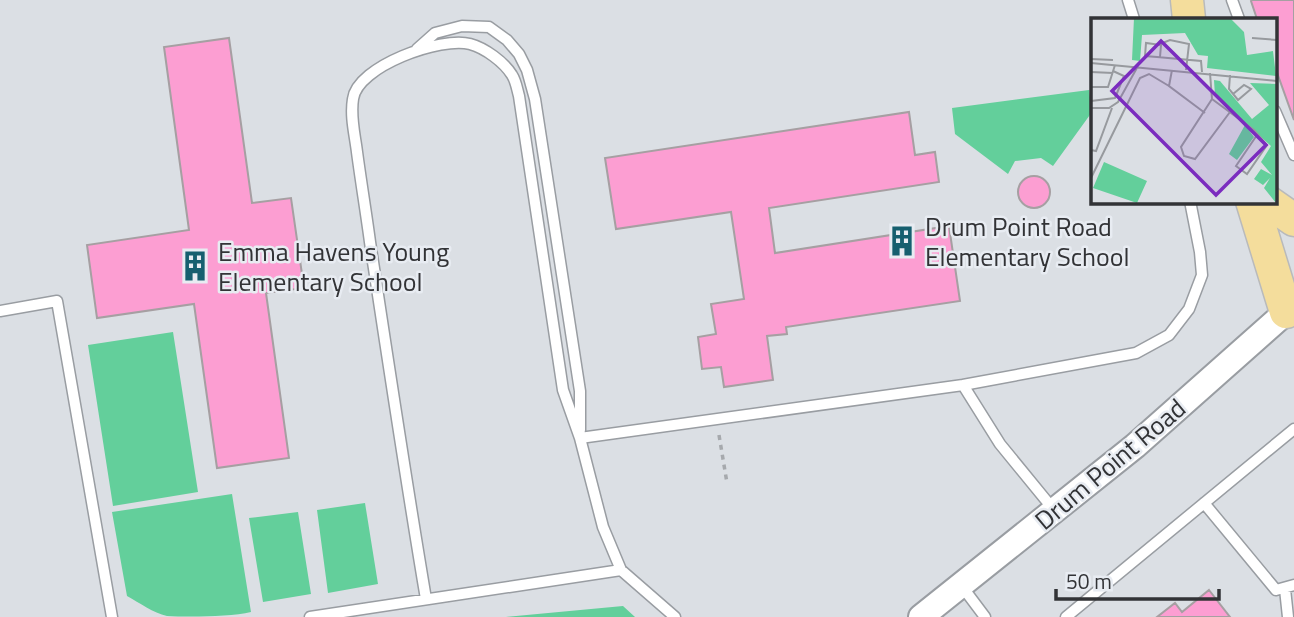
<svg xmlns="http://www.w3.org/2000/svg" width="1294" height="617" viewBox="0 0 1294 617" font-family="'Titillium Web',sans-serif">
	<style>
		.green { fill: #63cf9b }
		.building { fill: #fc9ed2; stroke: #a69fa2; stroke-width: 2 }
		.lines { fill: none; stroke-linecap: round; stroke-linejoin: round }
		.service-casing { stroke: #999da2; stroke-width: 13 }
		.tertiary-casing { stroke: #999da2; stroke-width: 28 }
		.primary-casing { stroke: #b9babb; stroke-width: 35 }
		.path { stroke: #a6a9ad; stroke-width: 3.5; stroke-dasharray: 5 5; stroke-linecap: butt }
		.service { stroke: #fff; stroke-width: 10 }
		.tertiary { stroke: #fff; stroke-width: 24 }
		.primary { stroke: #f4dd9c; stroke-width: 32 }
		.labels { text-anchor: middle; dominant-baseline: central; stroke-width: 5; stroke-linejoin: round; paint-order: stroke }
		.poi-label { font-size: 26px; fill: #323336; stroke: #e8ecf2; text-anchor: start }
		.street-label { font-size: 26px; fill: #323336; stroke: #e8ecf2 }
		.inset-road { fill: none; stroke: #979a9e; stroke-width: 2 }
		.view { fill: #7b2cbf; fill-opacity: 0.15; stroke: #7b2cbf; stroke-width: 3.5 }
		.inset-edge { fill: none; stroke: #323336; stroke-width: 3.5 }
	</style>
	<rect width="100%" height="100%" fill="#dbdfe4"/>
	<!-- green -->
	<path class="green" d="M1089,90L1092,112L1053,166L1041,158L1015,161L1008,174L955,134L952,108Z
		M173,332L198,492L113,506L88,345Z
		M232,494L251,612C230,617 188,617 167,616C153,613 140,603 127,596L112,512Z
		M365,503L378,584L328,593L317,510Z
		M298,512L311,594L263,602L249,518Z
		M623,606L635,617H506Z"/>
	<!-- building -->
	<path class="building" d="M1252,0H1294V120L1275,67V19H1257L1251,1Z
		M229,38L252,203L291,198L304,288L266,293L289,458L217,468L194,304L97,318L87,245L189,230L164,47Z
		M909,112L915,155L935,152L939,182L769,208L775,253L949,226L960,301L786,327L787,334L767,336L773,380L724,387L721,367L702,369L698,337L716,334L711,304L744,299L731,212L616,229L605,158Z
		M1018 192a16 16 0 1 1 32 0a16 16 0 1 1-32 0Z
		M1209,590L1230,617H1157L1175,603L1182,612Z"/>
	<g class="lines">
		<!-- service casing -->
		<g class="service-casing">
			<path id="service" d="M1128,0L1134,19
				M1232,0L1239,19
				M417,49L435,33L462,26L489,27L507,40L519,54L527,70L535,99L580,391V430
				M1275,111L1294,155
				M0,311L57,301L112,617
				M963,385L1136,353L1169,335L1189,309L1202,275L1200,252L1190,201
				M580,438L963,385L1000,444L1054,510
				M1204,503L1276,590L1294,585
				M961,585L985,617
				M1285,589L1288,617
				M426,599C406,481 388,361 370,242C366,212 361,182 357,152C355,135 350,117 353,99C357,66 442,36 470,44C485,48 504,62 512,75C516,81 517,89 519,96L563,390L580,438L603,527L621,570
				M310,617L621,570L675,617
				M1066,617L1294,429"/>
		</g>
		<!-- tertiary casing -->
		<g class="tertiary-casing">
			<path id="tertiary" d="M921,617L1135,446L1294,305"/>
		</g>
		<!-- primary casing -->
		<g class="primary-casing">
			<path id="primary" d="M1187,0L1189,19
				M1252,201L1286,312
				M1267,201L1294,220"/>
		</g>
		<!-- path -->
		<path class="path" d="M719,435L727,483"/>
		<!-- service -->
		<use href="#service" class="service"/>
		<!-- tertiary -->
		<use href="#tertiary" class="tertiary"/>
		<!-- primary -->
		<use href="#primary" class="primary"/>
	</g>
	<!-- icons -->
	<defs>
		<g id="building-bare" transform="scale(2.415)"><path d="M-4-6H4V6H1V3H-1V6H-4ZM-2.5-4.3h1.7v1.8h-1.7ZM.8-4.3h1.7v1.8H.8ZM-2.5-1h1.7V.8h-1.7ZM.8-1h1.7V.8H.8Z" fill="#165f6f" stroke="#e8ecf2" stroke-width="2.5" paint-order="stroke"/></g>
	</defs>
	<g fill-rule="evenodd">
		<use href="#building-bare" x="902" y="241"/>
		<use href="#building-bare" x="195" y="266"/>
	</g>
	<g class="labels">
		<!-- poi labels -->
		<g class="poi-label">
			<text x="925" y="226">Drum Point Road<tspan x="925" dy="30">Elementary School</tspan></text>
			<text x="218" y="251">Emma Havens Young<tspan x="218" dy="30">Elementary School</tspan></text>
		</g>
		<!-- street labels -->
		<g class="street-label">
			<text transform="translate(1110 464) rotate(-40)">Drum Point Road</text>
		</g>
	</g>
	<!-- overview -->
	<g transform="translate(1091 18)">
		<rect width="186" height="186" fill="#dbdfe4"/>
		<path d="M43,0H139L153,14L156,37L182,33L185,58L116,50L117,38L107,37L94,15L51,17L49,43L41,42ZM123,62L129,63L161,101L178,87L159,65L185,66V185L173,170L179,160L172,167L163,161L170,151L181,157L170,144L180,128L124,78ZM154,107L163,119L146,142L138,136ZM13,144L56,163L46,185L2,170Z" fill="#63cf9b"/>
		<path class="inset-road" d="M0,0H35M161,20L186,22M69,26L79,22L98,26L95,52M69,39L70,27L55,25L54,38L66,39L110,43L111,54M0,41L22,42M0,45L186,63M81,52L78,68L114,95M0,54L22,55M119,55L121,81L163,112L176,127L156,156L145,148L166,117M139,57L138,71L147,82L160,71L153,67L142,76M0,69H17L24,47M121,81L90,129L93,138L104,141L139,94M0,83L24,80L33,58L22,53M0,90H18L27,84L47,48M0,132L5,133L21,90M0,160L49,60L58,56L78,68"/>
		<path class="view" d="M70,23L175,127L125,177L21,73Z"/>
		<rect width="186" height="186" class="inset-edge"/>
	</g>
	<!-- scale -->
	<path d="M1056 589v10h163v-10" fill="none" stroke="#323336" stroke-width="3.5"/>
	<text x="1066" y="589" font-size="21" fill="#323336" stroke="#e8ecf2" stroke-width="5" paint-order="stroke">50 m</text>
</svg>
